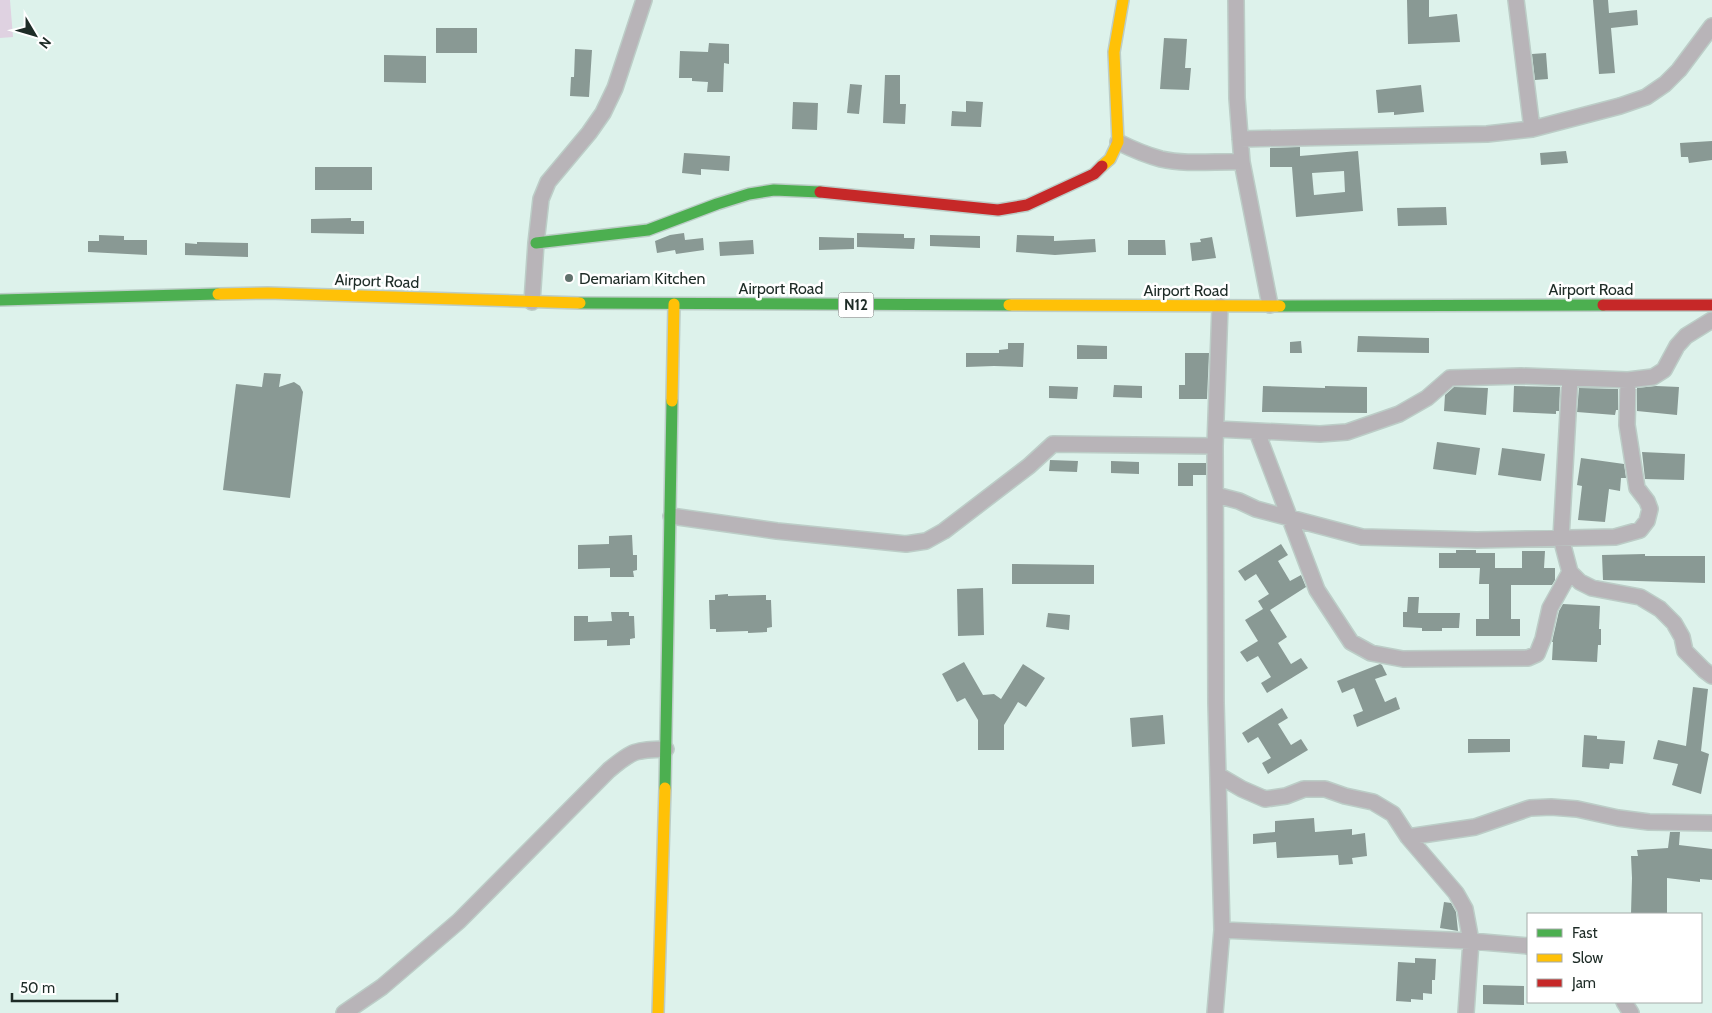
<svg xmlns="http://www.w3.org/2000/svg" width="1712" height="1013" viewBox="0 0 1712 1013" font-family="Cabin,sans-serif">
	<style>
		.green { fill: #dfd2e1 }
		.building { fill: #899994; fill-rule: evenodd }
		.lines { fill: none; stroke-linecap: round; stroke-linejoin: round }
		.street-casing { stroke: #bccdc7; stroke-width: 18 }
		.fast-casing { stroke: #bccdc7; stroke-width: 14 }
		.slow-casing { stroke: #bccdc7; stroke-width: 14 }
		.jam-casing { stroke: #bccdc7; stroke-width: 14 }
		.street { stroke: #b8b4b8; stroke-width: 15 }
		.fast { stroke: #4caf50; stroke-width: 11 }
		.slow { stroke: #ffc107; stroke-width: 11 }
		.jam { stroke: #c62828; stroke-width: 11 }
		.poi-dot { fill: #61716c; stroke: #fff; stroke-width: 2 }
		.labels { text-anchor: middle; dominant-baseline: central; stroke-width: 5; stroke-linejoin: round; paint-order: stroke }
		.shield { fill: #fff; stroke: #626b68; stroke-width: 1 }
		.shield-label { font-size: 15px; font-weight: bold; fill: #1e2c27 }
		.poi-label { font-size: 16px; fill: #1e2c27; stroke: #fff; text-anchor: start }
		.street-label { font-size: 16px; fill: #1e2c27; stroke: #fff }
	</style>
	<rect width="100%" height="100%" fill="#ddf2eb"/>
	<!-- green -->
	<path class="green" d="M0,0H10L13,37L0,38Z"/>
	<!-- building -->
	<path class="building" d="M1407,0H1429V17L1457,14L1460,42L1408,44Z
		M1593,0H1608L1609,13L1637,10L1638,25L1611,28L1615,73L1599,74Z
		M436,28H477V53H436Z
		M1164,38L1187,39L1185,68H1191L1189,90L1160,89Z
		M709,43L729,44V64L724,63L723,92H707L708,82L692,81V78H679L680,51L708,52Z
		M575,49L592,50L589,97L570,96L571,77H574Z
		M1546,53L1548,79L1535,80L1532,54Z
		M384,55L426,56V83L384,82Z
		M885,75H900V104H906L905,124L883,123Z
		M850,84L862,85L859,114L847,113Z
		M1421,85L1424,112L1394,115V112L1378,113L1376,90Z
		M966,101L983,102L981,127L951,126L952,111L966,112Z
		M793,102L818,103L817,130L792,129Z
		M1712,141V160L1689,163L1688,157H1681L1680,143Z
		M1300,147V156L1358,151L1363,211L1296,217L1292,167H1270V148ZM1344,171L1345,192L1314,195L1312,173Z
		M1566,151L1568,163L1541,165L1540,153Z
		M684,153L730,156L729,171L701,169V175L682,173Z
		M315,167H372V190H315Z
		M1446,207L1447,225L1398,226L1397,208Z
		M351,218V221H364V234L311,233V219Z
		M684,233L685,240L703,238L704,250L676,254L675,250L657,253L655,241L670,235Z
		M857,233L904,234V238H915L914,249L857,247Z
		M99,235L124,236V240H147V255L88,252V241H99Z
		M930,235L980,236V248L930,246Z
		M1017,235L1054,236V241L1095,239L1096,252L1055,255L1016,252Z
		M819,237L854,238V249L819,250Z
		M1212,237L1216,258L1192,261L1190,243L1201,242L1200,239Z
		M753,240L754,254L720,256L719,242Z
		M1128,240H1165L1166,255H1128Z
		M197,242L248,243V257L185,255V243L197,244Z
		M1358,336L1429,338V353L1357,352Z
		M1301,341L1302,353H1290V342Z
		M1008,343H1024L1023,367L994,366L966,367V353H999V350L1008,349Z
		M1077,345L1107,346V359H1077Z
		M1185,353H1209L1207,399H1179V385H1185Z
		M264,373L281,374L279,387L294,382L300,386L303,392L290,498L223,490L236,384L262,387Z
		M1114,385L1142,386V398L1113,397Z
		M1049,386L1078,387L1077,399L1049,398Z
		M1263,386L1325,388V386L1367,387V413L1262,412Z
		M1514,386L1560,387L1559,411H1556V414L1513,412Z
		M1656,386L1679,387L1677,415L1637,411V388Z
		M1454,387L1488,388L1486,415L1444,411L1445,395Z
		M1579,388L1618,389V410H1616L1615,415L1577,412Z
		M1437,442L1480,448L1476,475L1433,469Z
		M1502,448L1545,454L1541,481L1498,475Z
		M1642,452L1685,454L1684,480L1645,479Z
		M1581,458L1624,464L1626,478H1621L1620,491L1609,489L1605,522L1578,520L1582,486L1577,485Z
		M1050,460L1078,461L1077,472L1049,471Z
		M1111,461L1139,462V474L1111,473Z
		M1178,463H1206V475H1193V486H1178Z
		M632,535L633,555H637V570L633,571L634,577H610V568L578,569V545L609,544V536Z
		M1281,544L1288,555L1278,561L1290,581L1301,575L1306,587L1270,610L1287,637L1278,643L1291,664L1301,658L1308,668L1267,693L1261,683L1271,677L1258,656L1247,662L1240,652L1258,641L1245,620L1263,609L1258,601L1269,594L1256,574L1245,581L1238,571Z
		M1456,550H1476V553H1495V568H1522V551H1545L1544,568H1555V580L1552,585H1511V619H1520V636H1476V619H1489V584H1479L1480,568H1439V553H1456Z
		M1645,554V556H1705V583L1603,580L1602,555Z
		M1012,564L1094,565V584H1012Z
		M983,588L984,635L958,636L957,589Z
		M728,594V596L766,595V600H771L772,627L767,628V632L748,633V631L716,632V629H710L709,600H715V595Z
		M1408,597H1419L1418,613H1460L1459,628H1442V631H1422V628L1403,627V612H1407Z
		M1563,604L1600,606L1599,629H1601V645H1598L1597,662L1552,660L1553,642H1552L1559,611Z
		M611,612H629V616H634L635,638L630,639V645L607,646V640L574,641V616H588V622L612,621Z
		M1048,613L1070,615L1069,630L1046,627Z
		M964,662L983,695L994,694L1001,699L1023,664L1045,678L1026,707L1018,702L1004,725V750H978V720L965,698L957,702L942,674Z
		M1380,664L1382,665L1387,675L1375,679L1385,702L1396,697L1400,709L1357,727L1353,715L1363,711L1354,688L1342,693L1337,681Z
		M1693,687L1708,689L1701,751L1709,754L1701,794L1672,785L1678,764L1653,759L1658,740L1686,746Z
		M1282,708L1288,718L1278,724L1291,745L1301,739L1308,750L1268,774L1262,763L1271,758L1258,737L1248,743L1242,733Z
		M1163,715L1165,744L1132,747L1130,718Z
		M1584,735L1597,736V739L1625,741L1623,764L1610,763L1609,769L1582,767Z
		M1468,739H1510V752L1468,753Z
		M1314,818L1315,832L1352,829V835L1365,833L1367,856L1352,858L1353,864L1339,865L1338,855L1277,858L1276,842L1253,844V834L1275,832V821Z
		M1670,832H1680L1679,845L1712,849V880L1700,879V882L1667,878V914H1631L1632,878L1631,856H1638L1637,850L1668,848Z
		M1444,902L1451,903L1456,912L1458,931L1440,928Z
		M1415,958L1436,959L1435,980H1432V994L1423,993V1000L1411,999V1002L1396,1001L1398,962L1415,963Z
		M1483,985L1524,986V1005L1483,1004Z"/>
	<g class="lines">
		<!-- street casing -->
		<g class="street-casing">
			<path id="street" d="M1236,0L1237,98L1242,162L1270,305
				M1516,0L1532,129
				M1240,139L1487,134L1532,129L1620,106L1646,97L1665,84L1679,70L1712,26
				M1118,142C1132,149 1146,155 1161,159C1187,165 1216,161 1242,162
				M532,302L536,243L541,199L548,182L589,133L603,113L615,88L644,0
				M1570,378L1561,538L1570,572L1580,582L1592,588L1640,597L1660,609L1674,623L1682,637L1685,651L1704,670L1712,676
				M1216,429L1320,434L1347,432L1399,414L1427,398L1450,378L1521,376L1628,380L1653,377L1664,370L1677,346L1686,336L1712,320
				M1257,432L1317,590L1351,642L1371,653L1403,659L1528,658L1537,654L1543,639L1550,608L1570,572
				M1216,495L1239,501L1256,509L1362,537L1477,540L1615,537L1640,530L1647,521L1650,509L1647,501L1637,488L1627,425L1628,380
				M671,516L777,531L906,544L926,541L944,531L1029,466L1053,444L1215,446
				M1218,775L1242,789L1265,799L1286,796L1304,789H1325L1345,796L1373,802L1393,814L1408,837L1456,893L1465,909L1471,941L1466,1013
				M1408,837L1475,827L1530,808L1551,807L1577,809L1618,818L1649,822L1712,823
				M1222,930L1471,941L1528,946
				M1624,1002L1631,1013
				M344,1013L382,987L459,921L609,770C633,750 635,750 666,749
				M1215,1013L1222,930L1216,703L1215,446L1220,306"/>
		</g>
		<!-- fast casing -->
		<g class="fast-casing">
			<path id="fast" d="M536,243L648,230L717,204L749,194L774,190L820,192
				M0,300L218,294
				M580,303L1009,305
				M1280,306L1603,305
				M665,788L672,401"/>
		</g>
		<!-- slow casing -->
		<g class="slow-casing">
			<path id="slow" d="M1102,166L1110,159L1118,142L1114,52L1123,0
				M218,294L268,293L580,303
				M1009,305L1280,306
				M672,401L674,304
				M658,1013L665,788"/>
		</g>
		<!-- jam casing -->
		<g class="jam-casing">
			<path id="jam" d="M820,192L998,210L1027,205L1094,174L1102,166
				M1603,305H1712"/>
		</g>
		<!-- street -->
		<use href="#street" class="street"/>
		<!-- fast -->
		<use href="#fast" class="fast"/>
		<!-- slow -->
		<use href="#slow" class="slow"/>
		<!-- jam -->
		<use href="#jam" class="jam"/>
	</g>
	<!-- markers -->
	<circle class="poi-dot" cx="569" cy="278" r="5"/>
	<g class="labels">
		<!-- shield labels -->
		<rect class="shield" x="838.5" y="292.5" width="35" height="25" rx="4"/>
		<g class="shield-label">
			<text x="856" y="305">N12</text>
		</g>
		<!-- poi labels -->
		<g class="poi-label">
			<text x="579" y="278">Demariam Kitchen</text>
		</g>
		<!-- street labels -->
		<g class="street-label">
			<text transform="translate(377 281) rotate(2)">Airport Road</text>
			<text x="781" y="288">Airport Road</text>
			<text x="1591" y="289">Airport Road</text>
			<text x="1186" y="290">Airport Road</text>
		</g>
	</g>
	<!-- legend -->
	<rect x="1527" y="913" width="175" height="90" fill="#ffffff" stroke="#a5aba9"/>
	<rect x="1537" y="929" width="25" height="8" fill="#4caf50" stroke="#a5aba9"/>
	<text x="1572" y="938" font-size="15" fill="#1e2c27">Fast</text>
	<rect x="1537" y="954" width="25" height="8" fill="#ffc107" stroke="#a5aba9"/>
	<text x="1572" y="963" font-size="15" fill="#1e2c27">Slow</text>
	<rect x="1537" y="979" width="25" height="8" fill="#c62828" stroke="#a5aba9"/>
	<text x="1572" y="988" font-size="15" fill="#1e2c27">Jam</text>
	<!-- north arrow -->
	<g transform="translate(35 35) rotate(128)" stroke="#ffffff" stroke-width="4" paint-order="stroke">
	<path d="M0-4L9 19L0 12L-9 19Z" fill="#1e2c27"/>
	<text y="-8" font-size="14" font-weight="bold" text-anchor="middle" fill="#1e2c27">N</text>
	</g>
	<!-- scale -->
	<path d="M12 993v8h105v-8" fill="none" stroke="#1e2c27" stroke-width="2.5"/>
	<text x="20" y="993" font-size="15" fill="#1e2c27" stroke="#ffffff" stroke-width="4" paint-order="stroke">50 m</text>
</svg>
